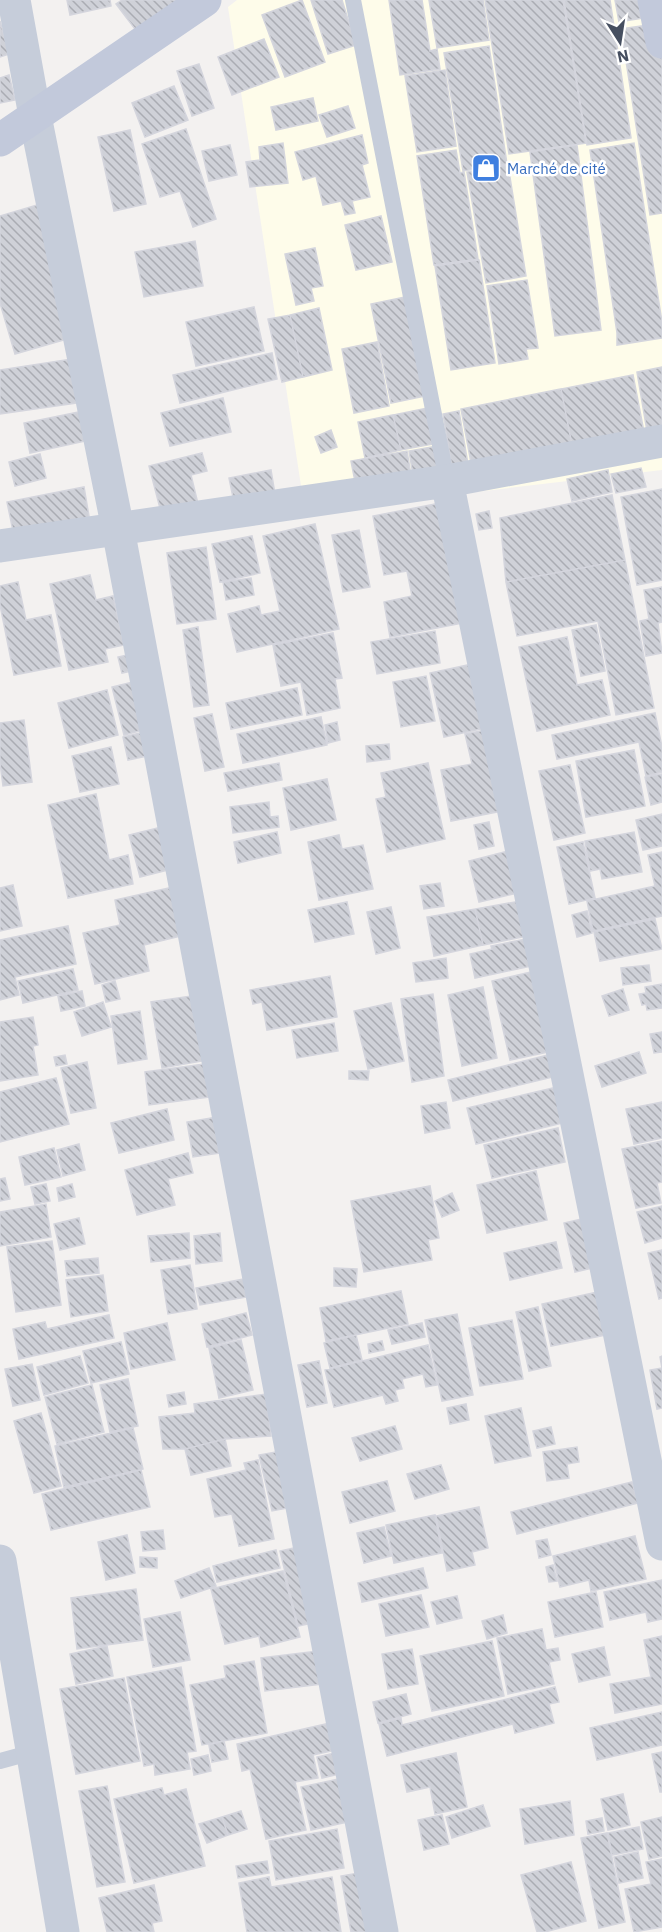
<svg xmlns="http://www.w3.org/2000/svg" width="662" height="1932" viewBox="0 0 662 1932" font-family="'IBM Plex Sans',sans-serif">
	<style>
		.commercial { fill: #fefcea }
		.building { fill: url(#building-back-hatch); stroke: #d4d5dd; stroke-width: 1.5 }
		.lines { fill: none; stroke-linecap: round; stroke-linejoin: round }
		.lane { stroke: #c6cdda; stroke-width: 16 }
		.street { stroke: #c6cdda; stroke-width: 33 }
		.secondary { stroke: #c2c9db; stroke-width: 33 }
		.labels { text-anchor: middle; dominant-baseline: central; stroke-width: 5; stroke-linejoin: round; paint-order: stroke }
		.shop-label { font-size: 15px; fill: #366cbe; stroke: #fff; text-anchor: start }
	</style>
	<defs>
		<pattern id="building-back-hatch" width="6" height="6" patternUnits="userSpaceOnUse" patternTransform="scale(1.5)"><rect width="6" height="6" fill="#cfd1d8"/><path d="M-1 5l2 2M0 0l6 6M5-1l2 2" fill="none" stroke="#aaacb3"/></pattern>
	</defs>
	<rect width="100%" height="100%" fill="#f3f1f0"/>
	<!-- commercial -->
	<path class="commercial" d="M237,0H646L662,96V470L305,512L228,7Z"/>
	<!-- building -->
	<path class="building" d="M67,0H110L111,6L70,15Z
		M122,0H183L138,33L116,4Z
		M302,0L325,62L285,77L262,15Z
		M311,0H342L356,45L328,54Z
		M389,0H422L430,51L437,49L440,69L400,75Z
		M429,0H483L489,40L437,48Z
		M485,0H563L586,143L509,154Z
		M564,0H610L631,138L587,145Z
		M615,0H662V15L619,22Z
		M0,21L9,54L0,57Z
		M662,23V213L650,215L621,29Z
		M264,39L279,77L232,95L218,57Z
		M489,46L507,164L463,171L444,53Z
		M199,64L214,108L192,116L177,71Z
		M445,70L456,146L417,152L405,76Z
		M9,75L15,100L0,103V78Z
		M174,86L188,120L145,137L132,103Z
		M313,98L318,121L276,130L271,107Z
		M348,106L355,128L327,137L319,115Z
		M186,129L216,219L193,227L180,191L160,197L142,144Z
		M130,130L146,204L114,211L98,137Z
		M362,135L368,163L362,165L370,197L352,201L355,213L345,215L341,201L323,205L316,176L303,180L295,152Z
		M283,143L288,183L250,187L246,162L260,160L259,147Z
		M634,143L662,322V338L617,345V333L590,150Z
		M230,145L237,175L209,181L202,151Z
		M577,145L601,330L555,336L530,152Z
		M456,150L460,173L464,172L478,259L434,265L417,156Z
		M508,165L526,276L486,283L467,172Z
		M44,203L81,335L15,354L0,303V216Z
		M381,216L392,262L356,270L345,225Z
		M195,241L203,286L144,297L135,252Z
		M315,248L323,286L311,288L314,301L296,305L285,254Z
		M479,260L495,363L451,370L435,266Z
		M527,280L538,348L526,349L528,359L499,364L487,286Z
		M415,295L435,394L391,403L371,304Z
		M254,307L264,351L196,366L186,322Z
		M319,308L332,370L303,377L290,315Z
		M290,315L303,377L282,382L268,319Z
		M377,342L389,406L354,413L342,349Z
		M272,353L277,379L180,403L173,375Z
		M91,356L97,400L0,414V370Z
		M662,367V440L649,443L637,372Z
		M633,375L644,432L572,445L561,389Z
		M561,389L572,445L471,463L461,409Z
		M223,398L231,432L170,446L161,413Z
		M438,406L444,442L401,450L393,415Z
		M84,411L90,440L30,453L24,423Z
		M459,411L471,482L455,485L443,414Z
		M393,415L401,450L365,458L358,422Z
		M331,430L337,447L321,453L315,437Z
		M442,445L449,482L415,487L409,451Z
		M407,451L413,487L358,497L351,461Z
		M202,453L207,471L191,475L199,508L162,516L149,466Z
		M40,454L46,478L15,486L9,462Z
		M641,468L646,487L616,493L611,474Z
		M271,470L275,494L234,502L229,478Z
		M608,470L612,492L572,501L567,479Z
		M84,487L90,522L14,536L7,502Z
		M662,489V580L637,585L621,497Z
		M612,495L625,560L506,582L500,518Z
		M441,503L463,623L390,637L384,602L412,596L407,571L384,575L373,516Z
		M489,511L492,528L479,530L476,514Z
		M315,524L339,629L237,652L228,614L259,606L261,615L280,611L263,536Z
		M359,530L370,587L343,592L332,535Z
		M252,536L260,573L220,582L212,544Z
		M206,547L216,619L177,624L167,553Z
		M625,560L654,708L616,715L598,621L517,636L506,582Z
		M90,575L96,600L113,596L124,645L105,649L108,662L69,670L50,584Z
		M251,578L254,595L226,600L223,582Z
		M18,582L26,620L51,615L61,666L14,675L0,605V586Z
		M662,587V622L658,623L662,653L646,656L640,621L649,619L644,590Z
		M596,625L605,671L581,676L572,630Z
		M198,627L209,705L194,707L183,630Z
		M435,631L440,663L377,674L371,642Z
		M333,633L342,678L335,679L340,708L307,715L301,682L281,686L273,645Z
		M567,637L577,685L602,680L610,715L537,731L519,647Z
		M137,653L141,669L122,673L118,657Z
		M477,663L490,727L444,737L430,673Z
		M426,676L435,721L401,727L393,682Z
		M154,677L166,724L124,735L112,687Z
		M297,688L302,715L231,729L226,703Z
		M107,690L118,735L69,748L58,703Z
		M655,713L662,747V772L646,776L639,742L557,759L552,735Z
		M212,714L224,767L205,771L194,718Z
		M321,717L327,745L243,763L237,734Z
		M24,720L32,782L3,786L0,763V723Z
		M337,722L340,740L328,743L325,725Z
		M161,728L166,752L128,760L123,737Z
		M495,728L517,808L451,821L441,770L472,764L465,734Z
		M389,744L390,759L367,762L366,746Z
		M111,747L119,784L80,792L72,756Z
		M634,750L645,806L586,817L576,761Z
		M279,763L282,780L228,791L224,773Z
		M428,763L445,839L387,852L376,799L386,797L381,773Z
		M570,765L585,833L554,840L539,771Z
		M662,774V802L651,805L645,777Z
		M327,779L336,820L291,830L283,788Z
		M96,794L109,860L128,855L133,884L68,898L48,805Z
		M269,802L270,817L278,816L279,827L233,833L230,807Z
		M662,814V846L643,850L636,820Z
		M489,822L494,846L479,849L474,825Z
		M166,826L176,868L140,877L129,835Z
		M277,832L281,853L238,863L234,842Z
		M634,832L642,872L602,879L600,869L590,871L585,841Z
		M339,835L342,849L363,845L373,889L319,900L308,842Z
		M583,842L595,898L569,904L557,847Z
		M516,849L526,891L479,902L469,861Z
		M662,852V916L593,931L587,901L655,886L648,855Z
		M440,883L444,906L424,909L420,886Z
		M13,885L22,926L0,931V888Z
		M178,886L189,934L144,945L149,971L95,984L83,933L120,925L115,900Z
		M526,900L532,935L483,945L475,909Z
		M347,902L354,934L315,942L308,910Z
		M391,907L400,948L376,954L367,912Z
		M475,909L483,945L434,956L427,917Z
		M587,911L592,933L577,937L572,915Z
		M655,919L662,949L600,961L594,932Z
		M68,926L76,964L15,977L19,995L0,1000V940Z
		M531,938L550,962L475,978L470,954L492,949L491,946Z
		M446,958L448,978L416,982L413,963Z
		M649,965L651,981L623,985L621,968Z
		M73,969L78,990L23,1003L18,981Z
		M540,970L558,1050L510,1060L492,981Z
		M330,976L337,1017L267,1030L262,1002L253,1004L250,990Z
		M115,981L120,999L106,1002L102,985Z
		M662,984V1008L647,1010L646,1004L642,1005L639,994L646,993L645,987Z
		M483,987L497,1058L462,1066L448,995Z
		M623,989L629,1010L609,1016L602,996Z
		M82,991L85,1006L61,1011L58,996Z
		M433,994L444,1076L412,1082L401,999Z
		M198,995L208,1060L162,1068L151,1002Z
		M103,1002L111,1027L82,1036L74,1012Z
		M391,1003L404,1061L368,1069L354,1011Z
		M140,1011L147,1059L118,1064L111,1016Z
		M33,1017L38,1045L33,1046L38,1075L0,1081V1022Z
		M334,1023L338,1051L297,1058L292,1030Z
		M662,1032V1052L654,1053L650,1034Z
		M639,1052L646,1073L602,1087L595,1066Z
		M556,1053L561,1075L453,1101L448,1080Z
		M65,1055L67,1064L56,1066L54,1057Z
		M87,1062L96,1108L71,1113L61,1068Z
		M219,1062L224,1095L149,1105L145,1072Z
		M349,1071H369L368,1080L349,1079Z
		M56,1078L69,1124L0,1142V1092Z
		M570,1084L579,1119L476,1144L467,1108Z
		M446,1102L450,1128L425,1133L421,1106Z
		M662,1102V1138L634,1144L626,1109Z
		M167,1109L174,1140L119,1153L111,1123Z
		M228,1115L233,1151L193,1157L187,1122Z
		M558,1128L565,1162L492,1178L484,1145Z
		M662,1141V1182L657,1183L661,1203L636,1208L622,1149Z
		M79,1144L85,1170L63,1176L57,1150Z
		M54,1148L61,1177L25,1185L19,1157Z
		M188,1153L193,1173L168,1179L175,1205L137,1215L125,1170Z
		M536,1171L547,1220L487,1233L477,1185Z
		M5,1178L10,1199L0,1201V1179Z
		M46,1184L50,1201L35,1204L31,1187Z
		M72,1184L75,1197L59,1201L57,1188Z
		M430,1186L439,1238L428,1240L432,1260L364,1272L351,1201Z
		M452,1193L459,1210L442,1217L435,1201Z
		M46,1204L51,1237L0,1246V1212Z
		M662,1206V1238L645,1243L637,1212Z
		M595,1216L606,1265L575,1272L564,1223Z
		M79,1218L85,1244L60,1250L54,1224Z
		M189,1233L190,1258L151,1262L148,1236Z
		M220,1233L222,1261L196,1264L194,1236Z
		M52,1241L61,1305L16,1312L7,1247Z
		M556,1242L562,1268L510,1280L504,1253Z
		M662,1250V1298L659,1299L648,1253Z
		M98,1258L99,1273L67,1276L65,1261Z
		M190,1265L197,1309L168,1314L161,1270Z
		M334,1268L357,1269L356,1287L334,1286Z
		M103,1275L108,1311L71,1317L66,1280Z
		M244,1279L247,1297L200,1305L196,1288Z
		M607,1290L616,1333L551,1346L542,1304Z
		M401,1291L408,1324L326,1341L320,1308Z
		M538,1307L551,1366L529,1371L516,1312Z
		M246,1313L252,1335L207,1347L202,1324Z
		M457,1314L473,1395L442,1401L425,1320Z
		M109,1315L114,1338L19,1359L13,1329L45,1322L47,1329Z
		M512,1320L523,1379L480,1386L469,1328Z
		M167,1323L175,1360L131,1369L124,1333Z
		M422,1323L425,1337L392,1344L388,1330Z
		M356,1335L362,1360L330,1368L324,1343Z
		M241,1340L253,1390L219,1398L209,1348Z
		M382,1341L384,1350L369,1353L368,1344Z
		M121,1342L129,1374L91,1383L83,1351Z
		M428,1345L437,1385L426,1387L423,1374L402,1379L404,1388L395,1390L398,1401L386,1404L383,1395L334,1407L325,1370Z
		M80,1356L88,1383L44,1395L37,1367Z
		M662,1356V1408L657,1409L650,1370L662,1368L660,1357Z
		M319,1361L327,1403L307,1407L298,1365Z
		M32,1364L40,1400L13,1406L5,1369Z
		M128,1379L138,1426L110,1432L100,1385Z
		M92,1385L104,1432L57,1444L45,1397Z
		M184,1392L186,1404L169,1407L167,1395Z
		M266,1394L271,1436L225,1439L185,1449H163L159,1417L195,1413L194,1404Z
		M466,1404L469,1420L450,1424L447,1408Z
		M521,1408L531,1456L495,1463L485,1416Z
		M41,1413L61,1486L34,1493L14,1421Z
		M395,1426L402,1449L360,1461L352,1438Z
		M551,1427L555,1444L537,1448L533,1431Z
		M133,1428L143,1469L64,1487L55,1446Z
		M225,1439L231,1466L191,1475L185,1449Z
		M577,1447L579,1462L567,1464L569,1478L547,1481L543,1452Z
		M281,1451L293,1507L272,1511L259,1455Z
		M258,1460L274,1539L239,1546L232,1514L215,1517L207,1479L246,1470L244,1463Z
		M441,1465L449,1489L415,1499L407,1474Z
		M141,1470L150,1507L51,1530L42,1494Z
		M387,1481L395,1511L350,1523L342,1492Z
		M632,1482L638,1503L517,1534L511,1512Z
		M479,1507L488,1548L472,1552L475,1565L447,1571L436,1516Z
		M435,1515L442,1553L394,1563L386,1525Z
		M384,1527L391,1556L364,1563L357,1533Z
		M163,1530L165,1549L143,1551L141,1532Z
		M127,1535L135,1573L106,1580L98,1542Z
		M635,1536L646,1579L591,1591L589,1580L560,1587L553,1556Z
		M547,1539L551,1555L539,1558L536,1541Z
		M303,1546L322,1621L298,1626L280,1551Z
		M276,1550L280,1568L217,1582L213,1566Z
		M140,1557L157,1558V1568L140,1567Z
		M553,1565L557,1581L549,1582L546,1567Z
		M209,1568L216,1586L181,1598L175,1581Z
		M423,1568L428,1588L362,1602L358,1583Z
		M283,1571L300,1637L261,1647L259,1636L225,1644L211,1589Z
		M662,1580V1619L648,1622L646,1612L610,1620L604,1592Z
		M136,1589L143,1640L77,1649L71,1598Z
		M596,1592L603,1627L555,1637L548,1602Z
		M421,1595L429,1627L386,1636L379,1604Z
		M457,1596L462,1618L437,1624L431,1602Z
		M180,1612L190,1660L153,1667L144,1619Z
		M503,1615L507,1633L487,1639L482,1621Z
		M542,1629L546,1650L558,1648L560,1660L549,1662L554,1684L508,1694L497,1638Z
		M662,1636V1704L615,1713L610,1684L651,1677L644,1640Z
		M492,1641L504,1696L432,1711L420,1656Z
		M107,1646L113,1676L76,1684L70,1654Z
		M604,1647L610,1675L579,1682L572,1654Z
		M334,1649L330,1683L265,1691L261,1658Z
		M412,1649L418,1684L388,1689L382,1654Z
		M254,1661L267,1733L202,1745L190,1685L226,1678L224,1666Z
		M181,1667L196,1751L187,1752L190,1769L155,1775L154,1764L144,1766L127,1677Z
		M124,1678L140,1761L76,1774L60,1689Z
		M555,1687L559,1702L549,1704L554,1723L515,1733L513,1724L387,1756L379,1724L401,1718L402,1725Z
		M406,1694L411,1714L378,1723L373,1702Z
		M662,1712V1745L597,1760L590,1728Z
		M339,1721L345,1748L313,1755L318,1778L295,1782L306,1830L266,1839L250,1769L242,1771L237,1744Z
		M224,1741L228,1759L212,1762L209,1745Z
		M344,1751L348,1772L322,1778L317,1757Z
		M662,1752V1792H660L652,1754Z
		M456,1753L467,1807L435,1814L430,1787L407,1792L401,1765Z
		M208,1755L211,1771L194,1775L191,1759Z
		M348,1777L357,1820L311,1830L301,1787Z
		M107,1786L125,1882L97,1887L79,1791Z
		M162,1788L164,1795L186,1789L205,1866L134,1883L114,1799Z
		M623,1794L630,1825L608,1830L601,1799Z
		M570,1801L574,1835L525,1844L520,1809Z
		M483,1805L490,1826L452,1838L446,1817Z
		M241,1811L247,1829L228,1835L222,1817Z
		M442,1815L449,1844L424,1850L418,1820Z
		M222,1817L228,1835L207,1843L199,1824Z
		M662,1817V1856L649,1859L641,1822Z
		M602,1818L604,1831L588,1834L586,1821Z
		M639,1827L643,1849L612,1855L608,1833Z
		M337,1829L344,1868L276,1880L269,1841Z
		M607,1833L625,1922L599,1928L581,1838Z
		M638,1852L643,1878L619,1883L614,1857Z
		M662,1859V1927L634,1932L625,1889L651,1884L646,1862Z
		M267,1861L269,1873L238,1878L236,1866Z
		M571,1862L586,1921L545,1932H537L521,1875Z
		M375,1870L387,1932H351L341,1876Z
		M269,1877L271,1887L332,1877L341,1932H247L239,1883Z
		M154,1885L162,1921L152,1923L154,1932H107L99,1898Z"/>
	<g class="lines">
		<!-- lane -->
		<path class="lane" d="M353,0L447,481
			M0,1761L33,1752"/>
		<!-- street -->
		<path class="street" d="M14,0L35,116L118,529L382,1932
			M447,481L662,1544
			M0,546L447,481L662,441
			M0,1561L63,1932"/>
		<!-- secondary -->
		<path class="secondary" d="M654,0L662,42
			M0,140L205,0"/>
	</g>
	<!-- icons -->
	<defs>
		<g id="shop-square" transform="scale(1.5)"><rect x="-9" y="-9" width="18" height="18" rx="4" fill="#3f7fe0" stroke="#fff"/><path d="M-5-2.5h2.3a2.7 3.5 0 0 1 5.4 0H5L5.5 6h-11ZM-1.5-2.5h3a1.5 2.3 0 0 0-3 0Z" fill="#fff"/></g>
	</defs>
	<g fill-rule="evenodd">
		<use href="#shop-square" x="486" y="168"/>
	</g>
	<g class="labels">
		<!-- shop labels -->
		<g class="shop-label">
			<text x="507" y="168">Marché de cité</text>
		</g>
	</g>
	<!-- north arrow -->
	<g transform="translate(620 42) rotate(168)" stroke="#ffffff" stroke-width="4.5" paint-order="stroke">
	<path d="M0-4.5L10 22L0 15L-10 22Z" fill="#464f60"/>
	<text y="-9" font-size="16" font-weight="bold" text-anchor="middle" fill="#464f60">N</text>
	</g>
</svg>
